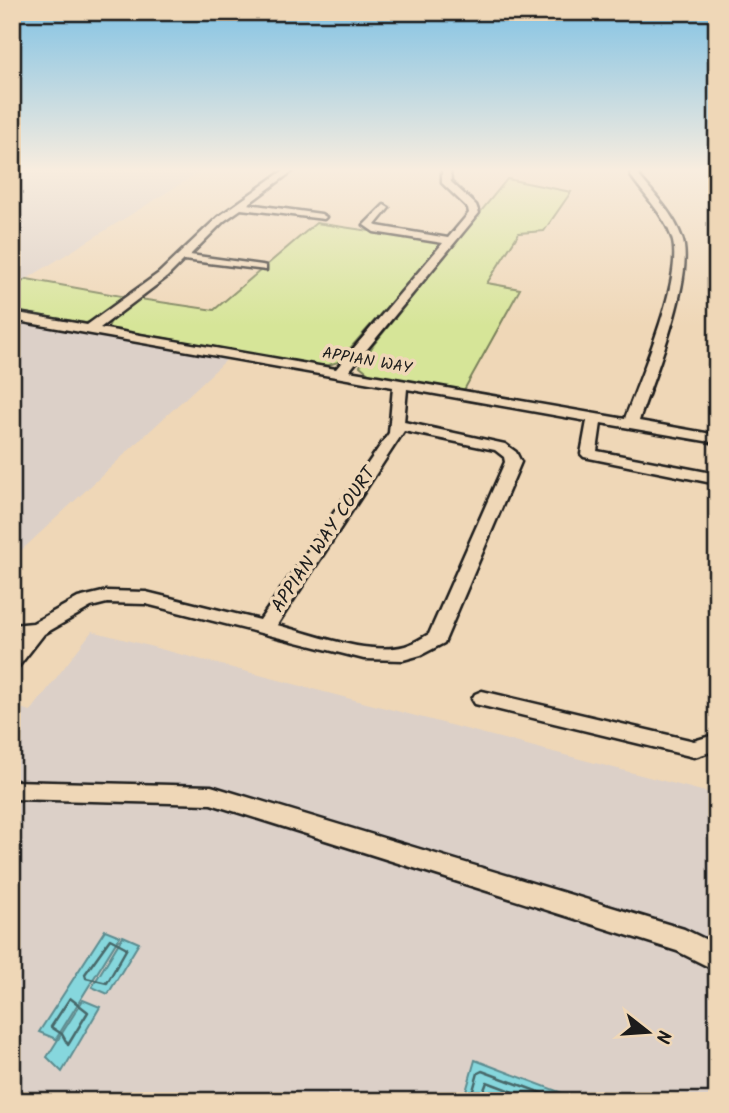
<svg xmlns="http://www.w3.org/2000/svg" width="729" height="1113" viewBox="0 0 729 1113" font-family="Kalam,sans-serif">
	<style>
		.built { fill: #dcd0c8 }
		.green { fill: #d6e598; stroke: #79805a; stroke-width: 2 }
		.water { fill: #86d7dd; stroke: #5c8c90; stroke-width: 2 }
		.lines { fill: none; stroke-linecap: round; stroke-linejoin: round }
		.shore { stroke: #466769; stroke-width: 2.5 }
		.minor-casing { stroke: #1c1c1c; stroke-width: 5 }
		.minor { fill: #efd7b7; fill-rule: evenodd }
		.labels { text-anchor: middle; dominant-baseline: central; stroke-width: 7; stroke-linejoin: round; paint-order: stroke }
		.far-street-label { font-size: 16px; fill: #1c1c1c; stroke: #efd7b7 }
		.street-label { font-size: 19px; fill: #1c1c1c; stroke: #efd7b7 }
	</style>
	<rect width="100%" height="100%" fill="#efd7b7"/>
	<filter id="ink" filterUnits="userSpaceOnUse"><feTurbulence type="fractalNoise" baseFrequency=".0143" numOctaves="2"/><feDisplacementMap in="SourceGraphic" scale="14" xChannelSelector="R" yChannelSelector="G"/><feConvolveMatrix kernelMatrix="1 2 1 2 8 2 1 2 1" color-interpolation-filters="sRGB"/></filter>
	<g filter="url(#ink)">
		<!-- built -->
		<path class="built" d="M12,170H203L12,288Z
			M12,311L236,351L12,559Z
			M92,631L717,795V1101H12V706L31,711Z"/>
		<!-- green -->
		<path class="green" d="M507,179L571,192L544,231L519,233L487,283L520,289L464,390L371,375L360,366L374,344Z
			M316,223L444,242L338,362L329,365H316L108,328L111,320L140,299L214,310Z
			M27,279L127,297L96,320L86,323L12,311V288Z"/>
		<!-- water -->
		<path class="water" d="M105,930L120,936L56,1039L39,1032Z
			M123,936L139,943L108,994L92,987Z
			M83,1000L100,1007L62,1072L47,1057Z
			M475,1060L583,1101H479L465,1095Z"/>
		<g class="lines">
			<!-- shore -->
			<path class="shore" d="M110,939L127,948L107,983L86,978L85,974Z
				M70,998L88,1012L68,1045L62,1034L51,1027Z
				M470,1101L478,1073L482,1071L563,1101
				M480,1101L487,1082L538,1101"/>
			<!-- minor casing -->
			<g class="minor-casing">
				<path id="minor" d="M284,170H294L248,204L321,214L326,217L324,219L241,209L224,221L190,255L262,265L266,266V270L184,260L167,277L100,328L336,369L443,243L374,232L364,225L384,205L389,208L375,225L377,226L448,238L469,213L468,208L442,183V170H450L451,182L476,205L479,213L349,371L625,419C639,379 685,276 672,238C664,215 645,196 631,176L630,170H638L639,176C655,195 674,215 682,238C696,276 652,381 639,421L717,435V443L601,423L597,451L717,474V484L584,457L581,454L587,421L407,389L404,422L505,444L516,452L521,462L444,643L421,655L403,660L364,659L146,604L107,603L91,607L44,634L19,666L12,668V647L20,638H12V625L33,623L78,598L107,591L146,592L260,620L389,433L393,387L12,320V312L87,325L159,273L218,217ZM404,431L495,450L504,457L505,462L429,634C422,638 413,644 405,646C368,656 313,634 277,625Z
					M482,691L694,741L717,734V750L694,757L475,704L472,699L475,694Z
					M12,781L211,786L684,929L717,945V971L677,951L211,804L12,799Z"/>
			</g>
			<!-- minor -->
			<use href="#minor" class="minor"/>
		</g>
	</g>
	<!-- sky -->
	<linearGradient id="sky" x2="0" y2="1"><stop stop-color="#81c2e4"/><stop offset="0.52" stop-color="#f8eddf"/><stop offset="1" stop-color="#f8eddf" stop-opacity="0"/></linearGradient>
	<rect width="729" height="326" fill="url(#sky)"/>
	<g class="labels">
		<!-- far-street labels -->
		<g class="far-street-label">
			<text transform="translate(367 361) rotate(10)">APPIAN WAY</text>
		</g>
		<!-- street labels -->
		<g class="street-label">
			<text transform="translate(324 540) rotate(-56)">APPIAN WAY COURT</text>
		</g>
	</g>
	<!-- margin -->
	<rect width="729" height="1113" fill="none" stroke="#efd7b7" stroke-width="42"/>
	<rect x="21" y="21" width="687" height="1071" fill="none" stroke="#1c1c1c" stroke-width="2.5" filter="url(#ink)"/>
	<!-- north arrow -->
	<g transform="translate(648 1032) rotate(107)" stroke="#efd7b7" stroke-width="5" paint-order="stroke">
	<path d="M0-5L12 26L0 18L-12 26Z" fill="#1c1c1c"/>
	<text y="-10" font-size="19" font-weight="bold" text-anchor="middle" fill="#1c1c1c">N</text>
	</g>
</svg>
